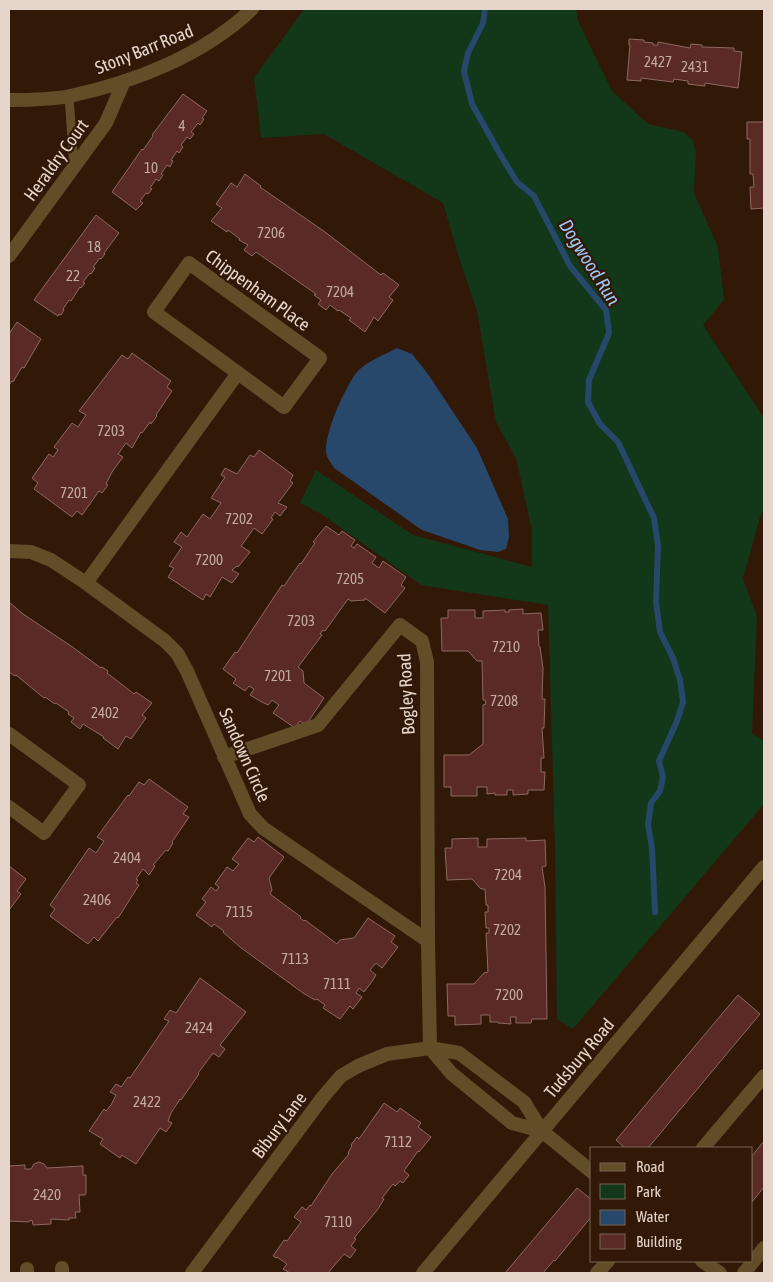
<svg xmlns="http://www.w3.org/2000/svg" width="773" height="1282" viewBox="0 0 773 1282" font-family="'Asap Condensed',sans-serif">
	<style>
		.green { fill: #123719 }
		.water { fill: #27476b }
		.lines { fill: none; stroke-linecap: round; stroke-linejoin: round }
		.stream { stroke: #27476b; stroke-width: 6 }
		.building { fill: #5a2a24; stroke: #8d6963 }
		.service { stroke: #614d28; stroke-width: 9 }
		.minor { stroke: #614d28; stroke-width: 14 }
		.labels { text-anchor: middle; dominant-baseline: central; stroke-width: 4.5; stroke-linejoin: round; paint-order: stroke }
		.number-label { font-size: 15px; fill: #c3aaa0 }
		.street-label { font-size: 18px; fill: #e6d5ca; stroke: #311807 }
		.water-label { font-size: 19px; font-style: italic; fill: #9dc6f6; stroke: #311807 }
	</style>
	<rect width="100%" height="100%" fill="#311807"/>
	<!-- green -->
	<path class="green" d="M304,9H576L578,21L612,91L648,124L684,132L693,141L696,153L694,193L718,247L724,300L703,325L764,418V508L760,517L743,579L757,616L752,734L764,741V804L573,1029L557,1019L555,849L548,605L421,585L323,515L300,503L316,470L413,535L532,567V531L516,458L496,422L477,311L460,261L443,203L324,134L261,138L254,78Z"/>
	<!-- water -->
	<path class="water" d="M397,348L412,354L428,374L477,448L508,519L509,537L506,549L498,552L480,550L422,530L334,468C331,463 326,457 326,451C325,432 345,387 357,372C367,361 384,355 397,348Z"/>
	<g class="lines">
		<!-- stream -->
		<path class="stream" d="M485,9L483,23L468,53L464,71L472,104L500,154L517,182L534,196L570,266L606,310L609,333L589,380L588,402L600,424L618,442L654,518L658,546L656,602L660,632L673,658L680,680L683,702L677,721L659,761L663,777L660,791L651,803L648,825L652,848L655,912"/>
	</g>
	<!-- building -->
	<path class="building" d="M629,39L644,40V42L653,43V45H658V42L690,48L691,44L702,45V47L734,48V51L742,52L738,88L705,83V86L688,84V81L674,79L673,82L641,78V81L627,80L630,45H629Z
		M183,94L207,111L202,118L204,119L200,125L198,123L191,132L194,134L190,139L187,137L181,145L183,147L179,153L177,151L171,160L173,161L170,167L167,165L161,174L163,175L159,181L156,179L150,188L152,189L148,194L146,193L140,201L143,203L136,210L112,192L142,149L143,150L153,136L152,135Z
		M747,122H764V208L751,209L750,187H754L753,174H750V139H747Z
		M245,174L261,186L260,187L325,232L381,275L383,273L399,285L389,297L393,300L378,321L374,317L365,332L349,320L351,318L339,310L338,311L330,305L326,310L318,304L321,300L314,295L316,294L256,252L252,256L244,250L248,245L239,240L240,239L228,230L227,232L211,221L222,208L216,204L231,183L237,187Z
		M96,215L119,233L104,253L105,254L101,259L100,258L93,267L95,268L91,274L90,273L83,282L85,283L81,288L80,287L71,301L69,300L63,309L64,310L61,315L59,314L58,316L34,300Z
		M17,322L41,339L24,368L22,367L13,382L12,381L9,385V334Z
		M132,353L171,381L167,387L172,391L156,415L157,416L151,424L150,422L142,433L141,432L132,448L126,443L118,454L123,457L112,472L106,484L108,485L102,493L99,491L82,515L77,511L72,517L34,489L38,483L32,478L49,454L53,457L58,450L54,447L72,423L78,427L86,415L79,411L122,355L128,359Z
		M259,450L293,475L290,481L293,483L278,503L287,507L280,516L275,512L271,518L273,519L262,534L254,528L241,546L250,552L238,567L237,566L232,570L239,574L232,583L222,577L210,597L206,594L203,600L168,577L174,568L169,566L182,547L174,542L181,532L187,537L203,514L210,519L221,503L211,498L225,477L221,475L225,468L237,474L250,455L254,457Z
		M326,526L339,535L342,531L355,540L351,546L354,548L357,544L376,557L372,563L379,568L383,561L406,577L401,585L405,588L385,613L365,598V600L351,601L348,599L325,631L323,630L320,634L322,635L298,667L303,671L304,683L324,698L306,725L300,721L295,728L273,713L279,705L272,700L268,705L260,701L250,695L254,689L249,686L245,691L233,683L236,679L223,669L235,652L237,653L282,585L284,586L300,563L301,564L315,543L313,542Z
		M9,602L23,614L71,646L101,668L102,667L108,671L107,673L134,694L136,692L152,703L142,715L146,718L131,739L126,736L118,749L103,738L104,737L83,724L80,729L71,722L74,718L68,714L69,712L56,703L55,704L45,697L44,698L16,675L15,676L9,672Z
		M523,609V614L541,613L543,630H538L539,647H540L543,668L542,699H545L544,728H542L544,758H541V772H545L544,790H528V794L513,795V790H507V795H495V793L487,794V787H477V796H451V787H444V755H469L483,744V705L486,704L485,700H483L482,661H477L468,651H442L441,618H448V610H475V618H483V611L505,610V612H509V610Z
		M149,779L188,807L183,814L189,817L172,842L173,843L168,851L166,850L153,865L155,866L149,875L143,869L136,879L138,880L136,883L139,885L118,918L117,917L98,941L94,937L88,944L50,916L55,909L50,905L89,848L96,853L104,841L97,837L128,795L129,796L139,782L144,785Z
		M258,837L284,857L269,878L272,890L270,894L301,917L300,918L304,921L305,920L337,944L340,940L354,938L368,918L395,936L391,942L398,947L382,968L376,963L370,970L376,975L373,980L364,992L359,988L356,993L362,997L353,1009L350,1006L340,1019L323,1008L325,1005L317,999L315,1000L303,993L240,947L223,932L224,931L214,924L212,927L196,915L206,902L202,899L211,887L216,891L219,887L215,884L227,867L233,871L239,864L232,859L248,838L254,842Z
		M478,838V847H487V839L526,838V841L545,840L546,866L542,867L545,887L547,1019H532L531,1023H516V1017H510L511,1024L498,1023V1022H490V1015H481V1024L455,1025V1016H448L447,984H474L484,973L488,972L486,933H489V928H486L485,912H488V905H486L485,889H481L472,879L447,880L445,848H452V839Z
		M9,866L26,879L17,891L21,894L9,910Z
		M200,978L246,1012L220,1045L225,1049L219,1057L213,1053L198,1073L199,1074L181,1100L180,1099L171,1113L168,1121L172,1123L166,1132L160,1128L136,1164L122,1155L120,1158L100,1144L103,1139L89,1131L104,1109L106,1111L111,1105L116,1095L110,1092L116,1084L121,1087L128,1077L130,1078L169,1021L164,1019L170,1010L176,1013Z
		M738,995L760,1014L648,1148H625L616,1140Z
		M384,1103L397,1112L400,1108L421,1123L418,1127L431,1137L419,1152L418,1151L404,1171L409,1175L403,1183L400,1181L395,1186L393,1184L382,1198L384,1199L378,1209L354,1238L356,1239L351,1246L356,1250L350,1258L344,1254L328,1273H290L283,1269L287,1264L277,1257L276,1258L273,1256L284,1240L287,1241L301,1222L294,1217L302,1207L306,1210L310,1205L311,1206L332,1174L349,1154L348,1153L352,1146L351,1145L357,1137L359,1139Z
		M764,1141V1187L752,1202V1156Z
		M39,1162L44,1164L47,1168L83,1166V1175H86V1193L85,1195H79L80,1212H75L76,1218H69V1220L51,1219V1224L33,1225L32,1220L29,1221V1222L9,1221V1166L25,1165V1169H31L34,1164Z
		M577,1188L592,1200V1216L555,1261L554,1260L543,1273H505Z"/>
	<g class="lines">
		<!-- service -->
		<path class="service" d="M69,96L74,168"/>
		<!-- minor -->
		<path class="minor" d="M9,100C29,100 50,100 70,96C135,82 204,55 252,9
			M9,256L106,123L124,81
			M9,551L31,552L51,560L86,583L165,641L177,653L187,671L250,814L263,828L428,941L430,1048L451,1073L512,1123L542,1131
			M86,583L238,373L284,407L320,358L189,263L154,312L238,373
			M9,734L79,785L44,833L9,807
			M224,757L318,725L400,625L422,641L427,662L428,941
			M703,1148L764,1076
			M702,1261L720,1273
			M62,1268V1273
			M27,1273V1269
			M192,1273L323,1097L341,1076L358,1066L387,1054L430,1048L459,1053L524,1102L542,1131L592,1172
			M423,1273L764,867
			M597,1273L608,1261
			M744,1273L764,1248"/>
	</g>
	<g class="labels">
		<!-- number labels -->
		<g class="number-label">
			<text x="658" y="61">2427</text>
			<text x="695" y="66">2431</text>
			<text x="182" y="125">4</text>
			<text x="151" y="167">10</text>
			<text x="271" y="232">7206</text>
			<text x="94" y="246">18</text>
			<text x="73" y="275">22</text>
			<text x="340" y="291">7204</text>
			<text x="111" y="430">7203</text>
			<text x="74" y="492">7201</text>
			<text x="239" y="518">7202</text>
			<text x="209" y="559">7200</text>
			<text x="350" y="578">7205</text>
			<text x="301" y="620">7203</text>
			<text x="506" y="646">7210</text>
			<text x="278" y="675">7201</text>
			<text x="504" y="700">7208</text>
			<text x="105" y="712">2402</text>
			<text x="127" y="857">2404</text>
			<text x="508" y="874">7204</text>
			<text x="97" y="899">2406</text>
			<text x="239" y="911">7115</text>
			<text x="507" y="929">7202</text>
			<text x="295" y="958">7113</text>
			<text x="337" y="983">7111</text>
			<text x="509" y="994">7200</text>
			<text x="199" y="1027">2424</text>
			<text x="147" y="1101">2422</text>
			<text x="398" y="1141">7112</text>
			<text x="47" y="1194">2420</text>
			<text x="338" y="1221">7110</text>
		</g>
		<!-- street labels -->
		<g class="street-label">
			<text transform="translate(144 49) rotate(-22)">Stony Barr Road</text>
			<text transform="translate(56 160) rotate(-54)">Heraldry Court</text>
			<text transform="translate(258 290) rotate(36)">Chippenham Place</text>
			<text transform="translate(406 694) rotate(-93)">Bogley Road</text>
			<text transform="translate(245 755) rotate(66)">Sandown Circle</text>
			<text transform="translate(579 1058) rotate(-50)">Tudsbury Road</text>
			<text transform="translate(279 1125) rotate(-53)">Bibury Lane</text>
		</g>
		<!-- water labels -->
		<g class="water-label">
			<text transform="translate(590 262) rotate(58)">Dogwood Run</text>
		</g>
	</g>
	<!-- border -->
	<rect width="773" height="1282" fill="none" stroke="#e6d5ca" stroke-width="20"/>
	<!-- legend -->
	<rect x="590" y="1147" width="162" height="115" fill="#311807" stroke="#796455"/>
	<rect x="600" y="1163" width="25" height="8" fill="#614d28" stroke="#796455"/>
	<text x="636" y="1172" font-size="15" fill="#e6d5ca">Road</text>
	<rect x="600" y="1184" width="25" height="15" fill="#123719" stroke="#796455"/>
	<text x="636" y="1197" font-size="15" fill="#e6d5ca">Park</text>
	<rect x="600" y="1210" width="25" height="15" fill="#27476b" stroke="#796455"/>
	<text x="636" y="1222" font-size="15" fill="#e6d5ca">Water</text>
	<rect x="600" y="1234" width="25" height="15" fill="#5a2a24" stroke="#796455"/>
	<text x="636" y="1247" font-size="15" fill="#e6d5ca">Building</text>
</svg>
